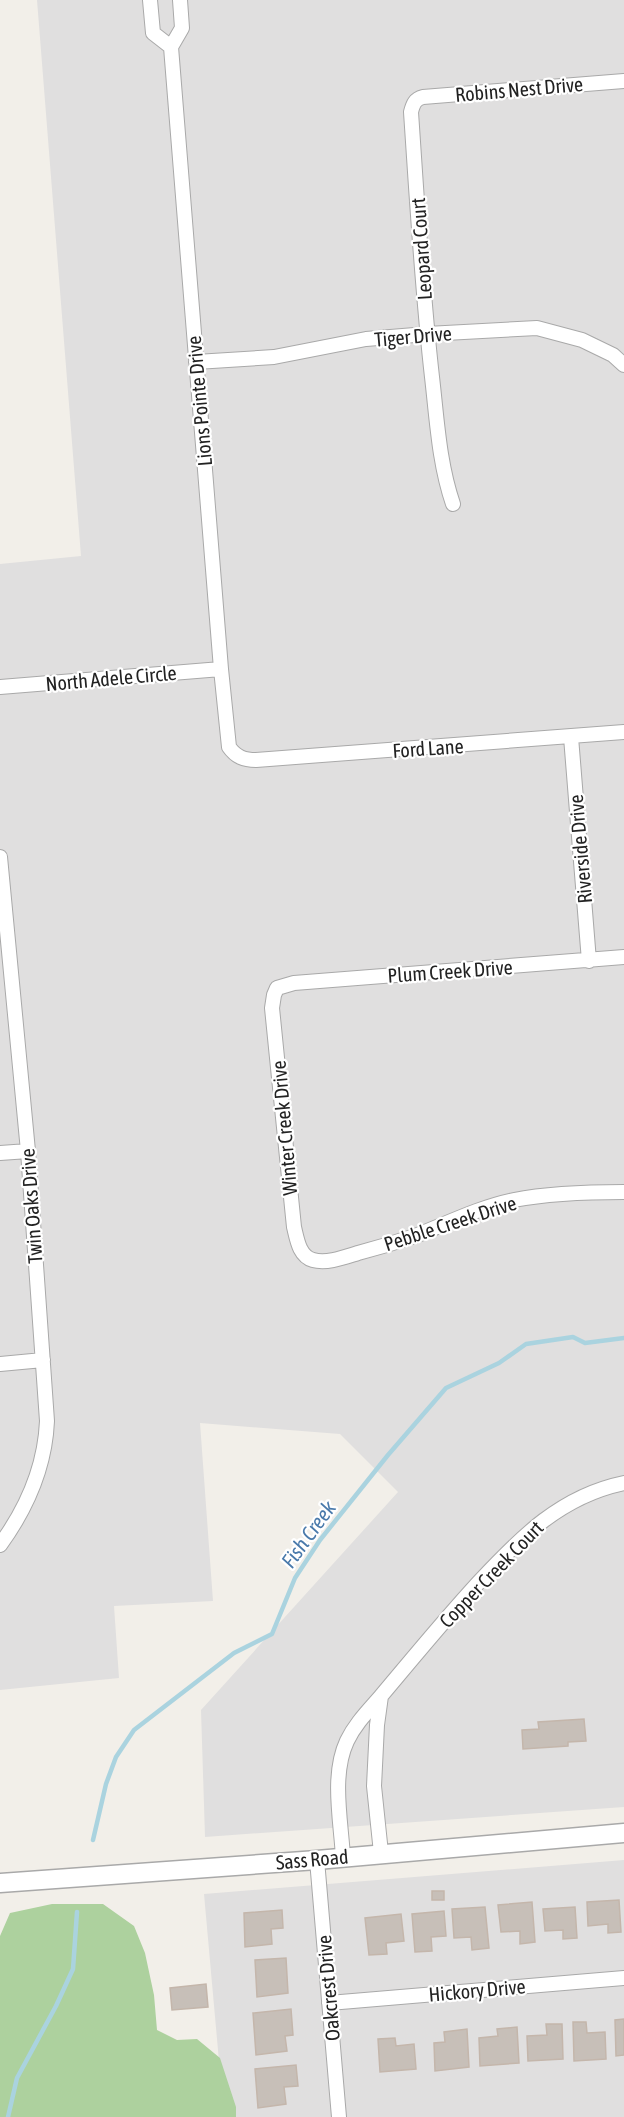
<svg xmlns="http://www.w3.org/2000/svg" width="624" height="2117" viewBox="0 0 624 2117" font-family="'Asap Condensed',sans-serif">
	<style>
		.residential { fill: #e0dfdf }
		.forest { fill: #add19e }
		.lines { fill: none; stroke-linecap: round; stroke-linejoin: round }
		.stream { stroke: #aad3df; stroke-width: 4.5 }
		.building { fill: #c7bfb8; stroke: #c4b6ab; stroke-width: 1.5 }
		.minor-casing { stroke: #a9a9a9; stroke-width: 16 }
		.tertiary-casing { stroke: #a9a9a9; stroke-width: 21 }
		.minor { stroke: #fff; stroke-width: 14 }
		.tertiary { stroke: #fff; stroke-width: 18 }
		.labels { text-anchor: middle; dominant-baseline: central; stroke-width: 4.5; stroke-linejoin: round; paint-order: stroke }
		.street-label { font-size: 20px; fill: #222; stroke: #fff }
		.water-label { font-size: 21px; font-style: italic; fill: #4a7aab; stroke: #fff }
	</style>
	<rect width="100%" height="100%" fill="#f2efe9"/>
	<!-- residential -->
	<path class="residential" d="M37,0H624V1807L205,1837L201,1710L398,1492L340,1434L200,1423L213,1601L114,1606L119,1678L0,1690V564L81,556Z
		M624,1860V2117H224L204,1894Z"/>
	<!-- forest -->
	<path class="forest" d="M52,1904H103L134,1926L145,1953L154,1995L157,2030L177,2040L197,2039L220,2058L236,2107V2117H0V1936L10,1913Z"/>
	<g class="lines">
		<!-- stream -->
		<path class="stream" d="M93,1840L106,1784L116,1757L134,1730L234,1653L272,1634L295,1578L320,1540L388,1455L446,1388L499,1363L526,1344L573,1337L585,1343L624,1338
			M8,2117L17,2078L56,2006L73,1969L77,1912"/>
	</g>
	<!-- building -->
	<path class="building" d="M584,1719L586,1741L568,1742V1746L523,1749L522,1730L539,1729L538,1722Z
		M432,1891H444V1900H432Z
		M619,1900L621,1932L608,1933V1924L588,1926L587,1902Z
		M532,1902L535,1942L520,1944V1931L501,1932L498,1905Z
		M485,1907L489,1948L472,1950L471,1937L454,1938L452,1909Z
		M575,1907L577,1938L563,1939V1930L545,1931L543,1909Z
		M282,1910L283,1928L271,1929L272,1944L245,1947L244,1913Z
		M444,1911L446,1936L431,1937L432,1951L415,1952L412,1914Z
		M401,1914L404,1941L386,1943L387,1954L369,1955L365,1918Z
		M286,1958L288,1993L257,1997L255,1960Z
		M206,1984L208,2007L172,2010L170,1988Z
		M291,2009L293,2035L285,2036L287,2051L256,2055L253,2013Z
		M624,2019V2055L616,2056L615,2020Z
		M573,2022H586L587,2033L605,2032L606,2059L574,2061Z
		M546,2024H562L563,2059L528,2061L527,2036L547,2035Z
		M517,2027L519,2063L480,2066L479,2038L498,2036L497,2029Z
		M467,2029L469,2067L435,2071L434,2043L445,2042L444,2032Z
		M395,2038L396,2046L414,2044L416,2069L380,2072L378,2039Z
		M296,2065L298,2086L284,2087L286,2104L258,2108L255,2069Z"/>
	<g class="lines">
		<!-- minor casing -->
		<g class="minor-casing">
			<path id="minor" d="M150,0L153,33L171,47L182,28L180,0
				M171,47L221,669L229,747C236,757 244,760 256,760L624,732
				M196,362L274,357L366,339L427,334L537,328L582,340L613,355L624,365
				M453,504C439,463 437,420 432,377C422,289 417,200 411,112C413,104 415,99 423,97L624,81
				M0,687L221,669
				M571,737L589,961
				M0,857L28,1151L47,1421C45,1467 27,1508 0,1545
				M624,957L294,983L277,988L274,995L272,1008L294,1227C297,1239 299,1256 313,1260C327,1264 345,1257 358,1253C377,1248 397,1242 415,1236C448,1223 480,1207 514,1200C550,1193 588,1192 624,1192
				M0,1153L28,1151
				M0,1364L43,1360
				M381,1696C413,1658 445,1619 479,1582C521,1537 561,1496 624,1483
				M343,1857C341,1821 331,1775 347,1741C355,1724 368,1711 381,1696L377,1725L374,1786L381,1853
				M317,1860L339,2117
				M329,2003L624,1978"/>
		</g>
		<!-- tertiary casing -->
		<g class="tertiary-casing">
			<path id="tertiary" d="M0,1883L317,1860L624,1833"/>
		</g>
		<!-- minor -->
		<use href="#minor" class="minor"/>
		<!-- tertiary -->
		<use href="#tertiary" class="tertiary"/>
	</g>
	<g class="labels">
		<!-- street labels -->
		<g class="street-label">
			<text transform="translate(519 89) rotate(-5)">Robins Nest Drive</text>
			<text transform="translate(421 249) rotate(-94)">Leopard Court</text>
			<text transform="translate(413 336) rotate(-5)">Tiger Drive</text>
			<text transform="translate(199 401) rotate(-95)">Lions Pointe Drive</text>
			<text transform="translate(111 678) rotate(-5)">North Adele Circle</text>
			<text transform="translate(428 748) rotate(-4)">Ford Lane</text>
			<text transform="translate(580 849) rotate(-95)">Riverside Drive</text>
			<text transform="translate(450 971) rotate(-4)">Plum Creek Drive</text>
			<text transform="translate(284 1128) rotate(-95)">Winter Creek Drive</text>
			<text transform="translate(31 1206) rotate(-94)">Twin Oaks Drive</text>
			<text transform="translate(450 1223) rotate(-18)">Pebble Creek Drive</text>
			<text transform="translate(491 1574) rotate(-46)">Copper Creek Court</text>
			<text transform="translate(312 1859) rotate(-5)">Sass Road</text>
			<text transform="translate(328 1988) rotate(-95)">Oakcrest Drive</text>
			<text transform="translate(477 1990) rotate(-5)">Hickory Drive</text>
		</g>
		<!-- water labels -->
		<g class="water-label">
			<text transform="translate(308 1534) rotate(-54)">Fish Creek</text>
		</g>
	</g>
</svg>
